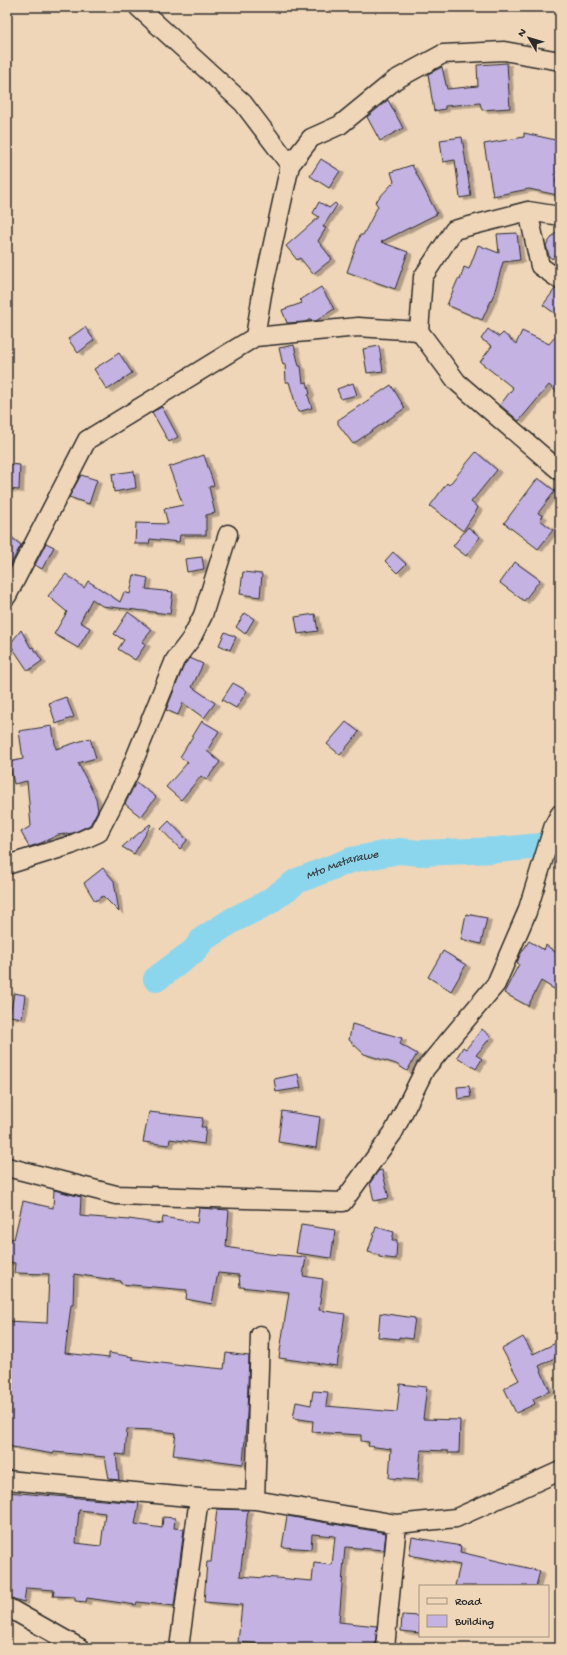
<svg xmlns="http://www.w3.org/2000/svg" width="567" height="1655" viewBox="0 0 567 1655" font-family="'Gochi Hand',sans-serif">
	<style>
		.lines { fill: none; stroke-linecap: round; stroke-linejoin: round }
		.river { stroke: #8cd6ed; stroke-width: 26 }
		.building { fill: #c3b2e2; stroke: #2b2b2b; fill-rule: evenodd; filter: url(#shadow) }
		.minor-casing { stroke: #2b2b2b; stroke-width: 21 }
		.minor { stroke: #f0d6b8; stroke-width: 18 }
		.labels { text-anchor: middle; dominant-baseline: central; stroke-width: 3; stroke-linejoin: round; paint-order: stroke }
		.water-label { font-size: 12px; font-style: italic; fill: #3a4548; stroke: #f0d6b8 }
	</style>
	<defs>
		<filter id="shadow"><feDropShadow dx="4.5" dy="2.5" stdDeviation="0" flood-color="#0004"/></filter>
	</defs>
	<rect width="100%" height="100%" fill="#f0d6b8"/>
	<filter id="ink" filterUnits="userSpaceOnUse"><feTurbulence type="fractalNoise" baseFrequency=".025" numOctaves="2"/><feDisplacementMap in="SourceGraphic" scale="8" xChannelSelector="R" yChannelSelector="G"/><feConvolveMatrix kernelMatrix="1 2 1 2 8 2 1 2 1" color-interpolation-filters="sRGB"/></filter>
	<g filter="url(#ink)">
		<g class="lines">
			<!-- river -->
			<path class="river" id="s1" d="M156,979L194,951L203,939L233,920L267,903L297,881L351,860L399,851L420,853L497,850L551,845L560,847"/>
		</g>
		<!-- building -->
		<path class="building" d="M507,63L510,108L482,110L480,103L445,106V109L434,111L428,74L442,67L447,89L478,86L477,65Z
			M388,100L403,128L380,141L367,117Z
			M524,133L560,141L556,183L559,184L557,195L529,189L493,196L484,144L524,137Z
			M462,137L471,196L460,198L455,160L443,162L440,140Z
			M321,159L340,171L329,188L310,176Z
			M412,165L437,214L381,242L408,252L395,289L347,272L360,235H363L378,206L375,202L394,182L391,172Z
			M319,202L329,208L335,203L337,205L323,227L326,228L318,241L332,259L313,274L300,258L297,260L286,246L319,217L313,213Z
			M560,227V249L552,259L549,256L546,245Z
			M517,233L520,260L503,262L494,294L482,320L447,305L458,279L460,280L464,267L469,269L478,245L499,253L497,234Z
			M321,287L334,309L316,321H312L311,319L305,322L287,323L282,310L302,303L300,300Z
			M555,289L560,290V317L543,305Z
			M85,327L94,340L78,353L68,339Z
			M488,329L499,337L503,333L516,344L522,331L549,344L560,331V395L549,385L519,421L500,405L513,388L480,362L492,346L481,339Z
			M294,345L299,366H301L303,383L307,382L310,394L308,395L312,408L298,412L289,382H286L285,364L283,365L279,348Z
			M379,346L383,371L367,373L363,349Z
			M119,353L132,373L107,390L94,369Z
			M353,383L357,395L341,399L337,389Z
			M391,385L405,408L353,444L338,424V420Z
			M162,407L178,437L169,442L152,412Z
			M476,452L497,470L471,502L478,508L463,531L430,506L447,483L449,485Z
			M204,455L214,485L209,487L215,513L206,515V535H180L179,542L150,539L149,544H135L136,523L168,524L164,509L183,505L169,467Z
			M7,464L20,465L19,490L7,489Z
			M134,471L136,488L114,492L112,474Z
			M81,475L97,480L89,504L69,497Z
			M538,478L555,491L538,513L543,516L540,520L553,530L538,549L504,523Z
			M468,527L480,537L466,556L453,546Z
			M7,534L21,545L7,571Z
			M46,543L54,547L42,569L35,565Z
			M393,552L406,564L397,573L385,561Z
			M202,557L204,569L187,572L185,559Z
			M515,562L540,580L524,601L500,583Z
			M243,572L262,574L260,597L240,594Z
			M66,574L84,588L88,581L120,602L124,592L130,594L134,575L148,578L146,589L173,592L170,614L102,606L92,599L80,622L90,628L78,648L54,634L67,612L48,596Z
			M128,612L152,630L142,642L146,644L135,660L118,649L124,640L114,634Z
			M245,613L254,619L245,634L236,627Z
			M315,614L318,631L298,634L295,617Z
			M21,630L31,648L33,647L42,661L28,671L10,644Z
			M225,632L236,637L230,650L219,645Z
			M190,658L203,664L192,687L215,703L204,718L183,703L178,715L166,710L184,665Z
			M233,683L247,691L236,708L222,700Z
			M66,697L74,717L56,724L49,703Z
			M202,721L219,731L207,751L220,762L206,780L201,776L181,800L166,787L188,762L180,757Z
			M346,722L359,732L340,755L327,744Z
			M52,726L56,749L90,738L96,758L78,763L96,798L98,810L90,825L73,833L58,835L41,843L29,847L21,832L31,826L27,781L14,784L9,762L23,759L19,731Z
			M136,782L156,797L141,817L125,804Z
			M169,821L187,840L180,849L161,829Z
			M150,824L151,825L134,854L122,847Z
			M103,868L114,881L119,912L103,896L95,901L84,883Z
			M466,914L487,918L481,944L461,939Z
			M529,941L544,950L546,945L560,956V982L554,989L541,981L528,1006L504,993L519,964L517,963L520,955Z
			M443,951L466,965L451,991L428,977Z
			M14,993L25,995L22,1018L10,1016Z
			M352,1024L402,1038L400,1044L417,1054L407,1071L396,1064L364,1054L349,1040Z
			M482,1029L491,1037L476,1055L482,1059L476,1069L457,1057L463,1047L466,1049Z
			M298,1074L301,1088L276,1092L274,1079Z
			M469,1086L471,1097L458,1099L457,1087Z
			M282,1111L320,1117L316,1148L278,1142Z
			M149,1112L203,1118L201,1127H206L204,1144L170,1139L169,1145L143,1142Z
			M382,1170L389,1198L374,1201L370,1183L378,1171Z
			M54,1190L81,1197L80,1216L129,1220V1219L162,1224L163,1217L197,1223L199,1208L229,1210L226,1247L269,1254L306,1257L303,1276L323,1279L319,1310L345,1314L337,1366L279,1358L289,1292L240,1287L239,1275L218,1273L212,1304L186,1299L187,1290L121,1284V1281L74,1274L73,1305H71L65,1353L109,1358V1353L133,1357L132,1359L183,1366V1365L224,1369L226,1353L249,1356L247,1414L243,1464L173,1455L176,1433L154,1430L127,1429L125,1455L116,1454L119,1480L109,1479L105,1457L54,1452L53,1454L7,1446V1321L47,1323L49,1274L14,1273L15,1263L7,1262V1238L14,1239L23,1201L53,1208Z
			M301,1225L335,1230L331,1258L296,1253Z
			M376,1227L394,1232L392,1240H397L396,1259L379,1257V1255L368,1252Z
			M380,1313L415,1318L412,1339L399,1337V1339L378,1337Z
			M523,1337L533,1354L560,1341V1355L539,1366L550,1391L533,1399L535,1404L516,1413L504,1388L519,1380L502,1349Z
			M400,1384L427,1387L423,1419L460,1420L459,1453H448V1451L421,1450L418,1480L389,1478L391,1449L368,1446L369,1442L361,1441V1435L312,1432L313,1421L293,1418L296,1402L311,1405L313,1391L328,1392L326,1406L397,1412Z
			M7,1492L139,1503L135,1524L162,1528L163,1517L175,1518L174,1528L184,1529L174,1606L137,1602L136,1605L87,1598L86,1602L75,1601V1597L53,1596L54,1590L26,1588L24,1602L7,1597ZM79,1510L105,1513L101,1546L76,1543Z
			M217,1509L248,1510L240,1576L264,1578V1577L312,1581L314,1563L332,1565L335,1536L312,1534L311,1549L282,1547L287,1516L386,1533L384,1550L345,1547L339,1622L377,1626L375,1648H317L300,1646V1647L238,1642L242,1605L204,1602L207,1562H211Z
			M412,1537L461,1546L460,1552L540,1571L536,1586H455L460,1565L409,1555Z
			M402,1615L420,1616V1633L401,1631Z"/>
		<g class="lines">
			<!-- minor casing -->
			<g class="minor-casing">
				<path id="minor" d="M138,7L243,103L290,165L262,294L255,337
					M290,165L311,138L340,125L395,80L443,54L504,51L560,61
					M528,211L540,266L560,280
					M560,216L528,211L454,230L423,277L419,331L457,382L560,471
					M7,596L87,440L255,337L358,327L419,331
					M7,865L71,845L98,833L129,773L175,660L191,639L203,615L228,534
					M7,1167L116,1195L343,1202L393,1133L425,1069L496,984L527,912L554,825L560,814
					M7,1480L199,1498L255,1500L397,1524L456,1518L560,1471
					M255,1500L260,1335
					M7,1607L80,1648
					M179,1648L199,1498
					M385,1648L397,1524"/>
			</g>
			<!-- minor -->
			<use href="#minor" class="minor"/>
		</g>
	</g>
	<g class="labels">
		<!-- water labels -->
		<g class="water-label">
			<text stroke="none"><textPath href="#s1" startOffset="221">Mto Matarawe</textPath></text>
		</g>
	</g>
	<!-- margin -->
	<rect width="567" height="1655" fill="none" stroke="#f0d6b8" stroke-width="24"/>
	<rect x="12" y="12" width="543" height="1631" fill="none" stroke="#2b2b2b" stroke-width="1.5" filter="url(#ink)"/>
	<!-- legend -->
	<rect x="419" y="1585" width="130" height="52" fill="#f0d6b8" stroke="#a19280"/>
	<rect x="427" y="1598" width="20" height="6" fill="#f0d6b8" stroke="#a19280"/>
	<text x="455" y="1605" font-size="12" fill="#2b2b2b">Road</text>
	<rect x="427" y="1615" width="20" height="12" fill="#c3b2e2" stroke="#a19280"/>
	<text x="455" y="1625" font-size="12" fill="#2b2b2b">Building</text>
	<!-- north arrow -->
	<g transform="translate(529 38) rotate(308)" stroke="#f0d6b8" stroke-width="3" paint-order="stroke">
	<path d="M0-3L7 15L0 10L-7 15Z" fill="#2b2b2b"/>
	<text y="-6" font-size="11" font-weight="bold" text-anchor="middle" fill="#2b2b2b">N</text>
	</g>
</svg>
